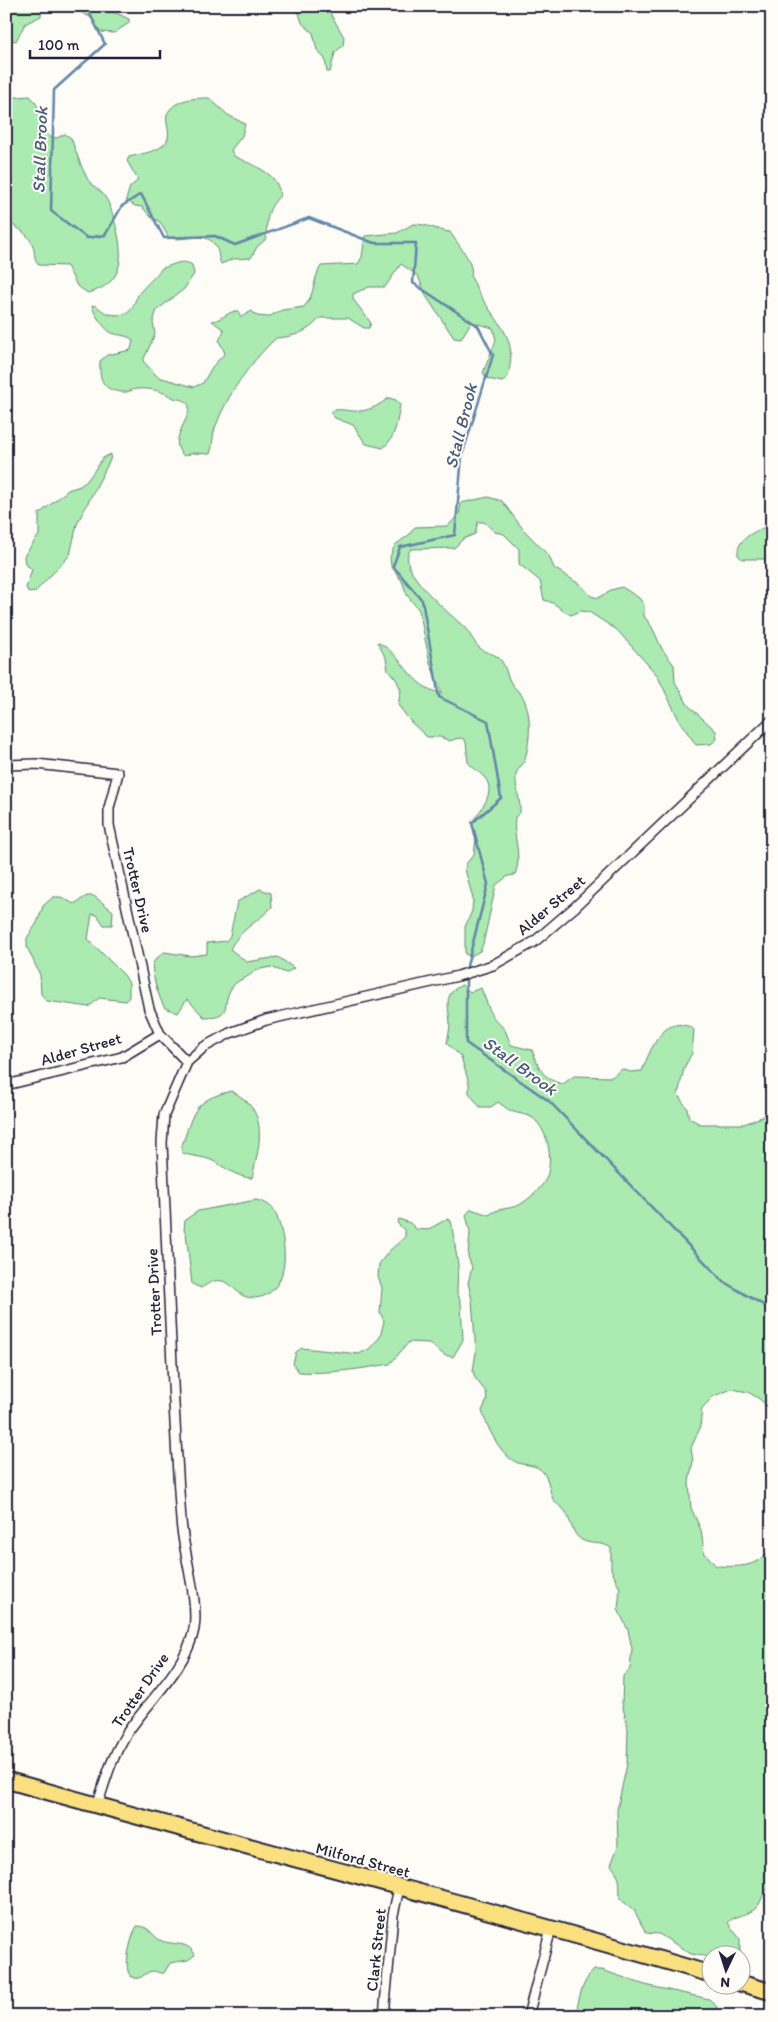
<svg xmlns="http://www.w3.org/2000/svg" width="778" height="2022" viewBox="0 0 778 2022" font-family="Itim,sans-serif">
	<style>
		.green { fill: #abeab1; stroke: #668676 }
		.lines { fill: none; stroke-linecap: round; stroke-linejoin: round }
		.stream { stroke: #6384a6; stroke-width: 2.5 }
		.street-casing { stroke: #22223b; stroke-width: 12 }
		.primary-casing { stroke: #22223b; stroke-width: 19 }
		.street { stroke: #fdfcf7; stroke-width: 9 }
		.primary { stroke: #fbe080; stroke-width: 15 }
		.labels { text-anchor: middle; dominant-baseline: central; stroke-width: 4; stroke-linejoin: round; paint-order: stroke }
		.street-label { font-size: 16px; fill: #22223b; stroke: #fdfcf7 }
		.water-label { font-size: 18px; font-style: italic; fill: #485b79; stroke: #fdfcf7 }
	</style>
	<rect width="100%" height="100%" fill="#fdfcf7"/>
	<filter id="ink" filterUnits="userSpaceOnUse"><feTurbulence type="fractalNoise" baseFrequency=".02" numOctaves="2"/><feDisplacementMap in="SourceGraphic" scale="10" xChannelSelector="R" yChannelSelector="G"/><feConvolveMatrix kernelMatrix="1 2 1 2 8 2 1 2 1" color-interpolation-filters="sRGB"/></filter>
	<g filter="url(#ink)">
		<!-- green -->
		<path class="green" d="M6,6H42L41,16L25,24L16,41L6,39Z
			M68,6H92L94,10L116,13L129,19V23L114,33L101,32L90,17Z
			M297,6H326L344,37L343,45L335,53L330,72H327L325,59L317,50L313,33L302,23Z
			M30,96C43,108 39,122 50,137L57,138L65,134L71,138C76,151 80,165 87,178C90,185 101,190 105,197C111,206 113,216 116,226C124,257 124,284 88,293L77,286L67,266L39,265C34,259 35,257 34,250C32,236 18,227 6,222V98Z
			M209,98L228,115L245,124L242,136L231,150L234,156C253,166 279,172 280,196C266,209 267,221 266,239L257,247L251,258L233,259L221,264C218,258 219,250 215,245C205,230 183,242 169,238L160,222L151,217L142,207L135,206L126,200L130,187L138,180L127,161L129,157C140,154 165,151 168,138C170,130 165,122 167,114C175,99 193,98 209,98Z
			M413,224C429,224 435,230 450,232C458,245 475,262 471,277C475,284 478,292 482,298C496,321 515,336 510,365C509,372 509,378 502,382L488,379L483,373L496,340L493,328L471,322L461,339L454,338L426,296L418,276L401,264L385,287H369L353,294V299L371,323L369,328H364L348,318H320C308,332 294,337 276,338C249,364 228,393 215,428C212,436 213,447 210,454L193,453L184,456C163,439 201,411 185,401C181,399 177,399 174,398C161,391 153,388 137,389C132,389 128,393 123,392C102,391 99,379 100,361L107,355L131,350L133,340C126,334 117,336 110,332C103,327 93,313 92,305C99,306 102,312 109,314C135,318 130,307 140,292C147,284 155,277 162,268C172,266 182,258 192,265L194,274L184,289L157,310L153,322L155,334L143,361L158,377L194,387L203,383L212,367L225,353L219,341L224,330L212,321C222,320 230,310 238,311L241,317L252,311L257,316L268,317L282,310L304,307C316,293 312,281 321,266L358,264L362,257L365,236L397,233Z
			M389,398L396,400L400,405C397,421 396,438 383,448L366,444L353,425L335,418L330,412C336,407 351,412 360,411C372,410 380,404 389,398Z
			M111,454L110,460L77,524L70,555L35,592L29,593L26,588L32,569L25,564L24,556L39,535V514L68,490L80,486L87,481L103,458Z
			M488,497L502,501L523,529L549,556L554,568L581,585L591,596L598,598L611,590L622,587L639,598L644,605V616L652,627L662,649L674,665L675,682L688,705L716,731L717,739L711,744L696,745L680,722L657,675L617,630L589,612L581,611L571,615C558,610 560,604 544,600L540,581L519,564V549L504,534L495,532L484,522H478L475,534L463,539L454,548L411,549C393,569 451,614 465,628C471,634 474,644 481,649C485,653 493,653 498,657C505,663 506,673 510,681C513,688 521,692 524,699C532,717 530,741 525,759C523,766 516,769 516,776C515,788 521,800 520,813L515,817C512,837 523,855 515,875L508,876L496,885L483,944L480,951L471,956L465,954V927L472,911L473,899L465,869L466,864L474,854L476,838L472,823C479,811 497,793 485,778C480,772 472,768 468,762C465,746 471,732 450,741L440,737H427L411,722L398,705L401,690L396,679L388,670L386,658L377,642C403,653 409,688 442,693L430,663L419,610L407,595L402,581L391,566L390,557L395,545L409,535L415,527L448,526L459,514L461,503Z
			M772,524V559H742L738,555C736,537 759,530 772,524Z
			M260,889L271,893L272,907C258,922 239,930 230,949L247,962L278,957L294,968L286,973L271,967L255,970C249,979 239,978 233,986C219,1003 236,1017 204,1017L187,999L178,1013L165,1008C160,1002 150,970 153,963C155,959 161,955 164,952L191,956L207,954V943L226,941L230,936L237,902Z
			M87,896H94L113,911L112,925H104L97,915L92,914L88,939L124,975L129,983V997L126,1001L99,998L89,1007L47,1001L41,994L40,975L27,947V938L37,923L43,906L53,897H61L74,904Z
			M462,985L470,992L481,988L492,1016L505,1030L511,1045L532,1050C538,1067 543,1080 563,1084L574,1076L612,1077L622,1069L630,1072L642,1071C648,1055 661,1020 683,1025C688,1026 691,1026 694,1030L692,1053L684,1068L678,1095L687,1108L689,1118L700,1124H744L772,1113V1412L761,1400L748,1392L732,1389L714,1396L702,1408L700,1428L691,1448L693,1461L689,1482L691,1508L701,1530L704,1552L716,1566C741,1567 757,1568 772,1547V1887C760,1893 763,1902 756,1908C748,1916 734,1915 728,1923L740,1939V1954H710V1957L691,1954L659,1934L646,1933L634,1910L620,1899C619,1881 622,1880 611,1865L618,1846L617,1810L627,1764L628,1729L622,1703L623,1676L630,1669L632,1649L628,1630L618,1609L620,1589L611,1569V1548C601,1540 586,1547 577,1536C571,1529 570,1518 565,1511C561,1506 554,1503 552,1497C549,1488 549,1480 543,1472C536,1464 528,1466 518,1463C501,1457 487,1427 482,1411L487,1400L486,1392L475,1378L473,1371L476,1352L472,1300L468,1283L472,1267L468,1257L470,1232L466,1215L471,1209L489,1215C499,1206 512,1211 524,1202C532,1196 544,1186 547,1176C553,1157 548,1131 533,1118C527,1114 518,1114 511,1111C506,1108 502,1105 498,1102L491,1107H480L469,1093V1083L461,1057L447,1043C448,1037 450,1029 450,1023C449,1006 442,994 462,985Z
			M231,1091C270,1110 260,1143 252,1178C237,1178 224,1166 211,1160C202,1156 192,1157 183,1153L181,1148C194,1113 191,1101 231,1091Z
			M256,1200C273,1204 275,1210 280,1226C286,1248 289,1282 266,1295C261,1298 250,1299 244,1296C236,1293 231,1282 222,1281C214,1279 208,1284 201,1288L192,1284L186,1233L184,1230L185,1220L198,1211Z
			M399,1219L410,1223L416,1229L427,1230L447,1219L451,1221L458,1265L457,1292L461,1303L463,1340L453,1357L444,1355L429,1343L409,1342L390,1364C360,1369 329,1374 299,1372L293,1364L296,1352L302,1348L359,1354L369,1349L380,1337L384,1321L380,1312L382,1288L378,1277L379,1264L389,1251L405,1237V1231L397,1223Z
			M137,1926C150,1926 150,1934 160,1940C171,1946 189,1940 195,1955L188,1960L170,1963L164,1973C159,1974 157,1971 153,1971C145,1971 141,1982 132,1977C121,1971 132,1934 137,1926Z
			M594,1970H602L645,1985L709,1999L717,2007L716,2016H576C578,2000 582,1981 594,1970Z"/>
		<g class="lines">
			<!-- stream -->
			<path class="stream" d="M86,6L105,44L54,90L51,211L87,238L105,235L122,206L141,194L164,238L215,236L235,245L309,218L374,243H416L413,283L478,326L493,355L462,456L455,535L400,547L393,566L422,600L439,697L488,721L501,798L472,823L488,884L466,970
				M466,975V1043L549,1101L724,1282L772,1310"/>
			<!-- street casing -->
			<g class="street-casing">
				<path id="street" d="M6,765L36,764L118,773L109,808V825L149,1009L160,1034L187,1062L164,1115L162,1143C168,1268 172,1395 181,1520C183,1552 199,1599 194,1629C187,1668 146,1703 125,1736C110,1761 106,1779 97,1806
					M187,1062L204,1047L230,1033L266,1020L458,976L493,965L534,942L575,907L772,720
					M6,1085L122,1057L160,1034
					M529,2012L551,1929
					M384,2016L393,1915L399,1888"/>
			</g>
			<!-- primary casing -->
			<g class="primary-casing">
				<path id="primary" d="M6,1780C241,1846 477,1905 710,1974
					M740,1983L772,1992"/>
			</g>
			<!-- street -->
			<use href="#street" class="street"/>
			<!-- primary -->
			<use href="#primary" class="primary"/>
		</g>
	</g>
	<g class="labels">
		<!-- street labels -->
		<g class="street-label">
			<text transform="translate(138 890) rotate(77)">Trotter Drive</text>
			<text transform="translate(551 905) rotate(-40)">Alder Street</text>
			<text transform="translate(81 1049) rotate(-16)">Alder Street</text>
			<text transform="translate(154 1292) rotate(-93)">Trotter Drive</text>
			<text transform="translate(140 1690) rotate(-55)">Trotter Drive</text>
			<text transform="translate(363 1860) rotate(15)">Milford Street</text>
			<text transform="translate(376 1950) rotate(-84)">Clark Street</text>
		</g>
		<!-- water labels -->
		<g class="water-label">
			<text transform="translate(40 150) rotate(-88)">Stall Brook</text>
			<text transform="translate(461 426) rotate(-76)">Stall Brook</text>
			<text transform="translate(520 1066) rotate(36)">Stall Brook</text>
		</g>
	</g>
	<!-- margin -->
	<rect width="778" height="2022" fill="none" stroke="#fdfcf7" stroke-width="25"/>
	<rect x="12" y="12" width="753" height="1997" fill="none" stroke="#22223b" stroke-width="2" filter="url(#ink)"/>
	<!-- north arrow -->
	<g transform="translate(726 1970) rotate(184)"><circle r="24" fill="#fdfcf7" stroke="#a5a5ac"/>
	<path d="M0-4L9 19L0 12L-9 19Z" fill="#22223b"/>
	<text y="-8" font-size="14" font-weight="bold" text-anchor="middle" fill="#22223b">N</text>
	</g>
	<!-- scale -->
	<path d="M30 50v8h130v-8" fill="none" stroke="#22223b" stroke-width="2.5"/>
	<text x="38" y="50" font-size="15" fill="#22223b" stroke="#fdfcf7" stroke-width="4" paint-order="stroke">100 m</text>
</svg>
